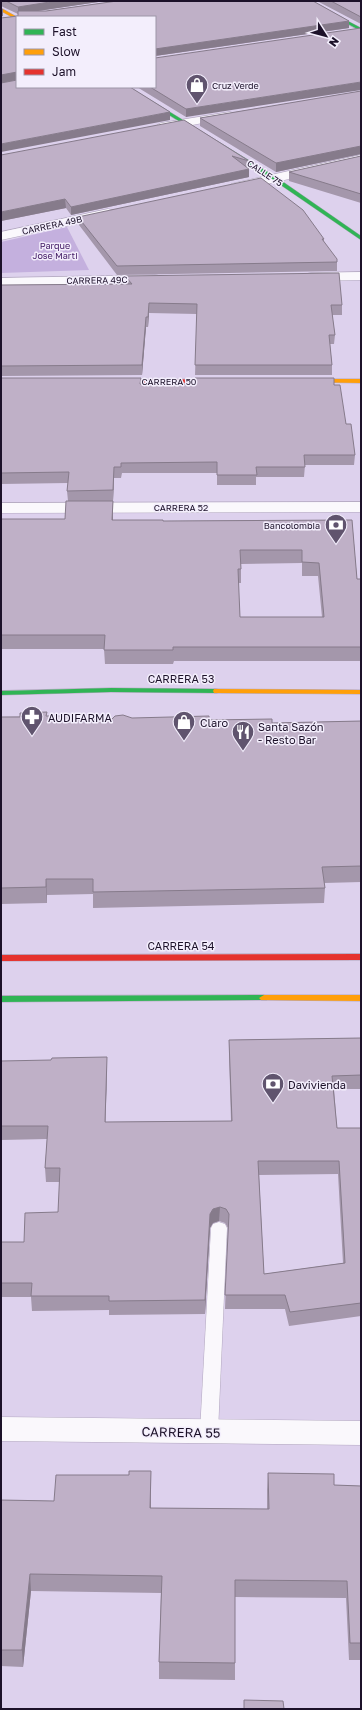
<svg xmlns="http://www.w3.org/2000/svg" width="362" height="1710" viewBox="0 0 362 1710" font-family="'Golos Text',sans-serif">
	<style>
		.green { fill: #c4b0de }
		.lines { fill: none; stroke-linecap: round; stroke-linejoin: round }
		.lane-casing { stroke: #b2a7bf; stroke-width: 1 }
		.street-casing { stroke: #b2a7bf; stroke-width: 1 }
		.fast-casing { stroke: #b2a7bf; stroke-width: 1 }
		.slow-casing { stroke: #b2a7bf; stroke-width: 1 }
		.jam-casing { stroke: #b2a7bf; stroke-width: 1 }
		.lane { fill: #faf8fc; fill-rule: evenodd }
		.street { fill: #faf8fc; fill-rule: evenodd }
		.fast { fill: #30b455; fill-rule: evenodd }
		.slow { fill: #ff9f0a; fill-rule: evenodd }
		.jam { fill: #e5322d; fill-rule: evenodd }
		.wall { fill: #a497ab; fill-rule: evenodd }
		.shaded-wall { fill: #867b8b }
		.building { fill: #bfb0c7; stroke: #867b8b; fill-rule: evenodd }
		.labels { text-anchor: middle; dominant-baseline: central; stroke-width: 3; stroke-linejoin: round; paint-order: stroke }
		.far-poi-label { font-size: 9px; fill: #1c1129; stroke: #f3eefc; text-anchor: start }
		.far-street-label { font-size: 9px; fill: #1c1129; stroke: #f3eefc }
		.far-park-label { font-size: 9px; fill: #3f1762; stroke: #f3eefc }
		.street-label { font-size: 11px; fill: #1c1129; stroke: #f3eefc }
		.poi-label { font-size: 11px; fill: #1c1129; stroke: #f3eefc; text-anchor: start }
		.near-street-label { font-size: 13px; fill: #1c1129; stroke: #f3eefc }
	</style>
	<rect width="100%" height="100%" fill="#ddd1ed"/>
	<!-- green -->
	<path class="green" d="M67,227L89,270L1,273V242Z"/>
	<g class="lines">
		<!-- lane casing -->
		<g class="lane-casing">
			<path id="lane" d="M219,1222L225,1224L227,1228L218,1432L215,1437L209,1439L203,1437L200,1432L211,1228L213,1224Z"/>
		</g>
		<!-- street casing -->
		<g class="street-casing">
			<path id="street" d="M230,112L234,113L236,115L234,117L161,131L157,129L155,127L157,125L161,123Z
				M361,155V163L235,191L231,190L229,187L231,184L235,183Z
				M108,209L113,210L114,213L113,216L1,240V232Z
				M361,272V280L310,281L305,280L303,277L305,274L310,273Z
				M156,275L161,276L163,279L161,282L1,286V278Z
				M361,502V512L1,513V503Z
				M1,1417L361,1421V1445L1,1441Z"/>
		</g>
		<!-- fast casing -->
		<g class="fast-casing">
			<path id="fast" d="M305,1H310L361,28V31Z
				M124,87H129L276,177L361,236V240L272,179Z
				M111,688L217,689L221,691L217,693L111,692L1,695V691Z
				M264,995L269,998L267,1000L1,1002V996Z"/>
		</g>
		<!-- slow casing -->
		<g class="slow-casing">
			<path id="slow" d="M1,8L17,17V20L1,11Z
				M304,379H361V383L302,382V380Z
				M214,689L361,690V694L217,693H214L213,691Z
				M264,995H361V1001L261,1000L259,998Z"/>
		</g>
		<!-- jam casing -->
		<g class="jam-casing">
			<path id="jam" d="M224,379L226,380V382L110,384L107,382L110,380Z
				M361,954V960L1,961V955Z"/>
		</g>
		<!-- lane -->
		<use href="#lane" class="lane"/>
		<!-- street -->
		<use href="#street" class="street"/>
		<!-- fast -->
		<use href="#fast" class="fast"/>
		<!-- slow -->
		<use href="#slow" class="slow"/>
		<!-- jam -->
		<use href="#jam" class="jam"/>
	</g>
	<!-- wall -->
	<path class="wall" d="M1,1H105L37,11H46L117,1H313L349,21V28L155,56V17H17V80L1,83V18L18,16V14L1,6Z
		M317,1H361V24Z
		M361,28L186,117L137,87H155Z
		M361,91V154L276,172L200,126V118Z
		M184,120L249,161V177L71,215L66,208L1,221Z
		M361,156V203L289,181V172Z
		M78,217L324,239V242L337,262V271L117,275L79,225Z
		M125,276L342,305V315H332L335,335L334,344H330L332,365V375H195L197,314L149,313L148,327H146L142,375L1,376V285L126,284Z
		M1,378H141V384L334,385L355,455L354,465H305L304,477H256V485H217V473H122L121,478H114L113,501V520L163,521L352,520L357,579H361V661H174L173,664H105L104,649H1V519H65L68,501L67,491L68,483L1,484ZM302,563V576H318L322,617H240L238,583H241V564Z
		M47,716L75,720L112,719L132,718L209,720L272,723L361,721V882L324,883L325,888L324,903L93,908V894L47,895V903L1,904V717Z
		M361,1038V1089H334L337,1128H361V1316L289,1326L285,1309H225L228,1228L225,1223L219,1221L213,1223L210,1228L205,1314L109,1315V1310L32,1311L31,1297H1V1242H24L58,1212L60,1182H46L45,1168L47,1139L1,1140V1061L107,1071L105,1122L231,1121L229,1053V1040ZM338,1174L343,1263L264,1274L259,1175Z
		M151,1471V1508L267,1509V1490L268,1473L334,1485L361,1486V1660H349L346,1598L235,1597V1680L159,1679V1662L161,1593L31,1591L23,1667L1,1666V1500L54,1501L129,1475Z"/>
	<!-- shaded-wall -->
	<path class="shaded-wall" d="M56,1H105L18,14V7Z
		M1,9H3V16L1,17Z
		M349,21V28L155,56V49Z
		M17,72V80L1,83V75Z
		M361,82V90L186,117V109Z
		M170,112V120L1,152V144Z
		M361,146V154L276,172V163Z
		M249,169V177L71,215V207Z
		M65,199L66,208L1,221V212Z
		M149,303V313L148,327V317Z
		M146,317V327L142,375V365Z
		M114,467V478L113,501V490Z
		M113,501V514L112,533V520Z
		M46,879L47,895V903L46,887Z
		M107,1057V1071L105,1136V1122Z
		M220,1207L219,1221L213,1223L210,1228L205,1314V1300L210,1214L213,1209Z
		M151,1471V1488L150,1525V1508Z
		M30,1574L31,1591L23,1667L22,1650Z"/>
	<!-- building -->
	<path class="building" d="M6,1H56L18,7Z
		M117,1H313L349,21L155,49V17H17V72L1,75V18L18,16V11H46Z
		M331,1H361V17Z
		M361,28V82L186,109L150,87H155V58Z
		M17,80V87H130L170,112L1,144V83Z
		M361,91V146L276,163L200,118Z
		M184,120L249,161L232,156L249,169L71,207L65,199L1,212V155Z
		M361,156V194L289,172Z
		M261,178L303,210L324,239H322L337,259V262L117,266L78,217Z
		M339,273L342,305H331L335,335H329L332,365H195L197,304L149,303L148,317H146L142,365L1,366V285L132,284L125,276Z
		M1,378H141L140,384H194L195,378H334V385H340L346,424H351L355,455H304L305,467H256L257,475H217V462L121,463V467H114L113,490L67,491L69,472L1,473Z
		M66,501H113L112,520H163V521L352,520L357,579H361V647H173V650H104L105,635H1V519H65ZM240,550H302V562L319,563L324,617H240L238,569H241Z
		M47,712L46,716H75V720L112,719L115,716L123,715L132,718L209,716V720L272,719V723L361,721V866L322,867L325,888L93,892V879H46V887L1,888V717H20V713Z
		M361,1038V1075L332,1076L337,1128H361V1303L290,1312L285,1295H225L229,1214L226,1209L220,1207L213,1209L210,1214L205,1300L109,1301V1296H31L32,1283H1V1242H24L25,1213L58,1212L60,1168H45L48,1126H1V1061L51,1060L52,1058L107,1057L105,1122L232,1121L229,1040ZM258,1161H339L345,1263L264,1274Z
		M129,1471H151L150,1508L269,1509L268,1473L334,1474V1485L361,1486V1643H350L347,1581L235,1580V1663L159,1662L162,1576L30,1574L22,1650H1V1500L54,1501L56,1475H129Z
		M244,1700L283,1701L284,1709H244Z"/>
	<!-- icons -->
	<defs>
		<g id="shop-pin" transform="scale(1.15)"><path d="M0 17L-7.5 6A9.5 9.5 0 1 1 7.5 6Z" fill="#60546e" stroke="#f3eefc"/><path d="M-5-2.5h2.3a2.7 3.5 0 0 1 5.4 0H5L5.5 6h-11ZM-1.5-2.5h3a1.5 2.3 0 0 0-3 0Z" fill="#fff"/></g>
		<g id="bank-pin" transform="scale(1.15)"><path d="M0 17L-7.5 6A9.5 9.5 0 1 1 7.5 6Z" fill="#60546e" stroke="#f3eefc"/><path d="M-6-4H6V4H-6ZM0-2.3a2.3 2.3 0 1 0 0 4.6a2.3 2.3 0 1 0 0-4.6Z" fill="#fff"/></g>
		<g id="pharmacy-pin" transform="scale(1.15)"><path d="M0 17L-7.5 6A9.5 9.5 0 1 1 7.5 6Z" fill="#60546e" stroke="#f3eefc"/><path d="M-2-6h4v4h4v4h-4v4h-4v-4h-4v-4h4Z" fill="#fff"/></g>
		<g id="restaurant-pin" transform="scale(1.15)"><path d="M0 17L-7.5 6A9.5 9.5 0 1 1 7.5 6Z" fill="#60546e" stroke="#f3eefc"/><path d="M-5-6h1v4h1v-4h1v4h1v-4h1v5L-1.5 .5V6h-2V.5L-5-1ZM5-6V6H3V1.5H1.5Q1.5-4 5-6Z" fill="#fff"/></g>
	</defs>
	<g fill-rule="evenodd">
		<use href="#shop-pin" x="197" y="85"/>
		<use href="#bank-pin" x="336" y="525"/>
		<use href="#pharmacy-pin" x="32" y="717"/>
		<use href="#shop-pin" x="184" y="722"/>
		<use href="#restaurant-pin" x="243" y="732"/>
		<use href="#bank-pin" x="273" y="1084"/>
	</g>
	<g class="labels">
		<!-- far-poi labels -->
		<g class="far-poi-label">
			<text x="212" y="85">Cruz Verde</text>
			<text x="320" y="525" text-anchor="end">Bancolombia</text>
		</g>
		<!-- far-street labels -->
		<g class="far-street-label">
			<text transform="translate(265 173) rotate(33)">CALLE 75</text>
			<text transform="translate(52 225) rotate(-12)">CARRERA 49B</text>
			<text transform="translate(97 280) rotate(-1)">CARRERA 49C</text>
			<text x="169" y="381">CARRERA 50</text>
			<text x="181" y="507">CARRERA 52</text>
		</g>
		<!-- far-park labels -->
		<g class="far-park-label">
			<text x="55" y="245">Parque<tspan x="55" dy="10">Jose Marti</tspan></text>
		</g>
		<!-- street labels -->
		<g class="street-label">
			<text x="181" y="678">CARRERA 53</text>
			<text x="181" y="945">CARRERA 54</text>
		</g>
		<!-- poi labels -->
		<g class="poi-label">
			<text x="48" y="717">AUDIFARMA</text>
			<text x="200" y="722">Claro</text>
			<text x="258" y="726">Santa Sazón<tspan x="258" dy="13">- Resto Bar</tspan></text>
			<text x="288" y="1084">Davivienda</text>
		</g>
		<!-- near-street labels -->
		<g class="near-street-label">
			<text transform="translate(181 1432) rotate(1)">CARRERA 55</text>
		</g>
	</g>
	<!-- border -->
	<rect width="362" height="1710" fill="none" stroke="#1c1129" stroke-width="4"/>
	<!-- legend -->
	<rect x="16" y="16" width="140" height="72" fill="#f3eefc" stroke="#9d96a8"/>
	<rect x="24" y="29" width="20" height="6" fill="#30b455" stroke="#9d96a8"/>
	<text x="52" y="36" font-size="12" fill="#1c1129">Fast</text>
	<rect x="24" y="49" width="20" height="6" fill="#ff9f0a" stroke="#9d96a8"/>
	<text x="52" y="56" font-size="12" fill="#1c1129">Slow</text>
	<rect x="24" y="69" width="20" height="6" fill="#e5322d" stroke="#9d96a8"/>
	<text x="52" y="76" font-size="12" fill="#1c1129">Jam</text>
	<!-- north arrow -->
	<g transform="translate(326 36) rotate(126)" stroke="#f3eefc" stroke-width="3" paint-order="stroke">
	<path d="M0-3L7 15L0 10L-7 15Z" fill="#1c1129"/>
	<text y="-6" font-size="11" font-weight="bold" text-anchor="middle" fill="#1c1129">N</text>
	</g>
</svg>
